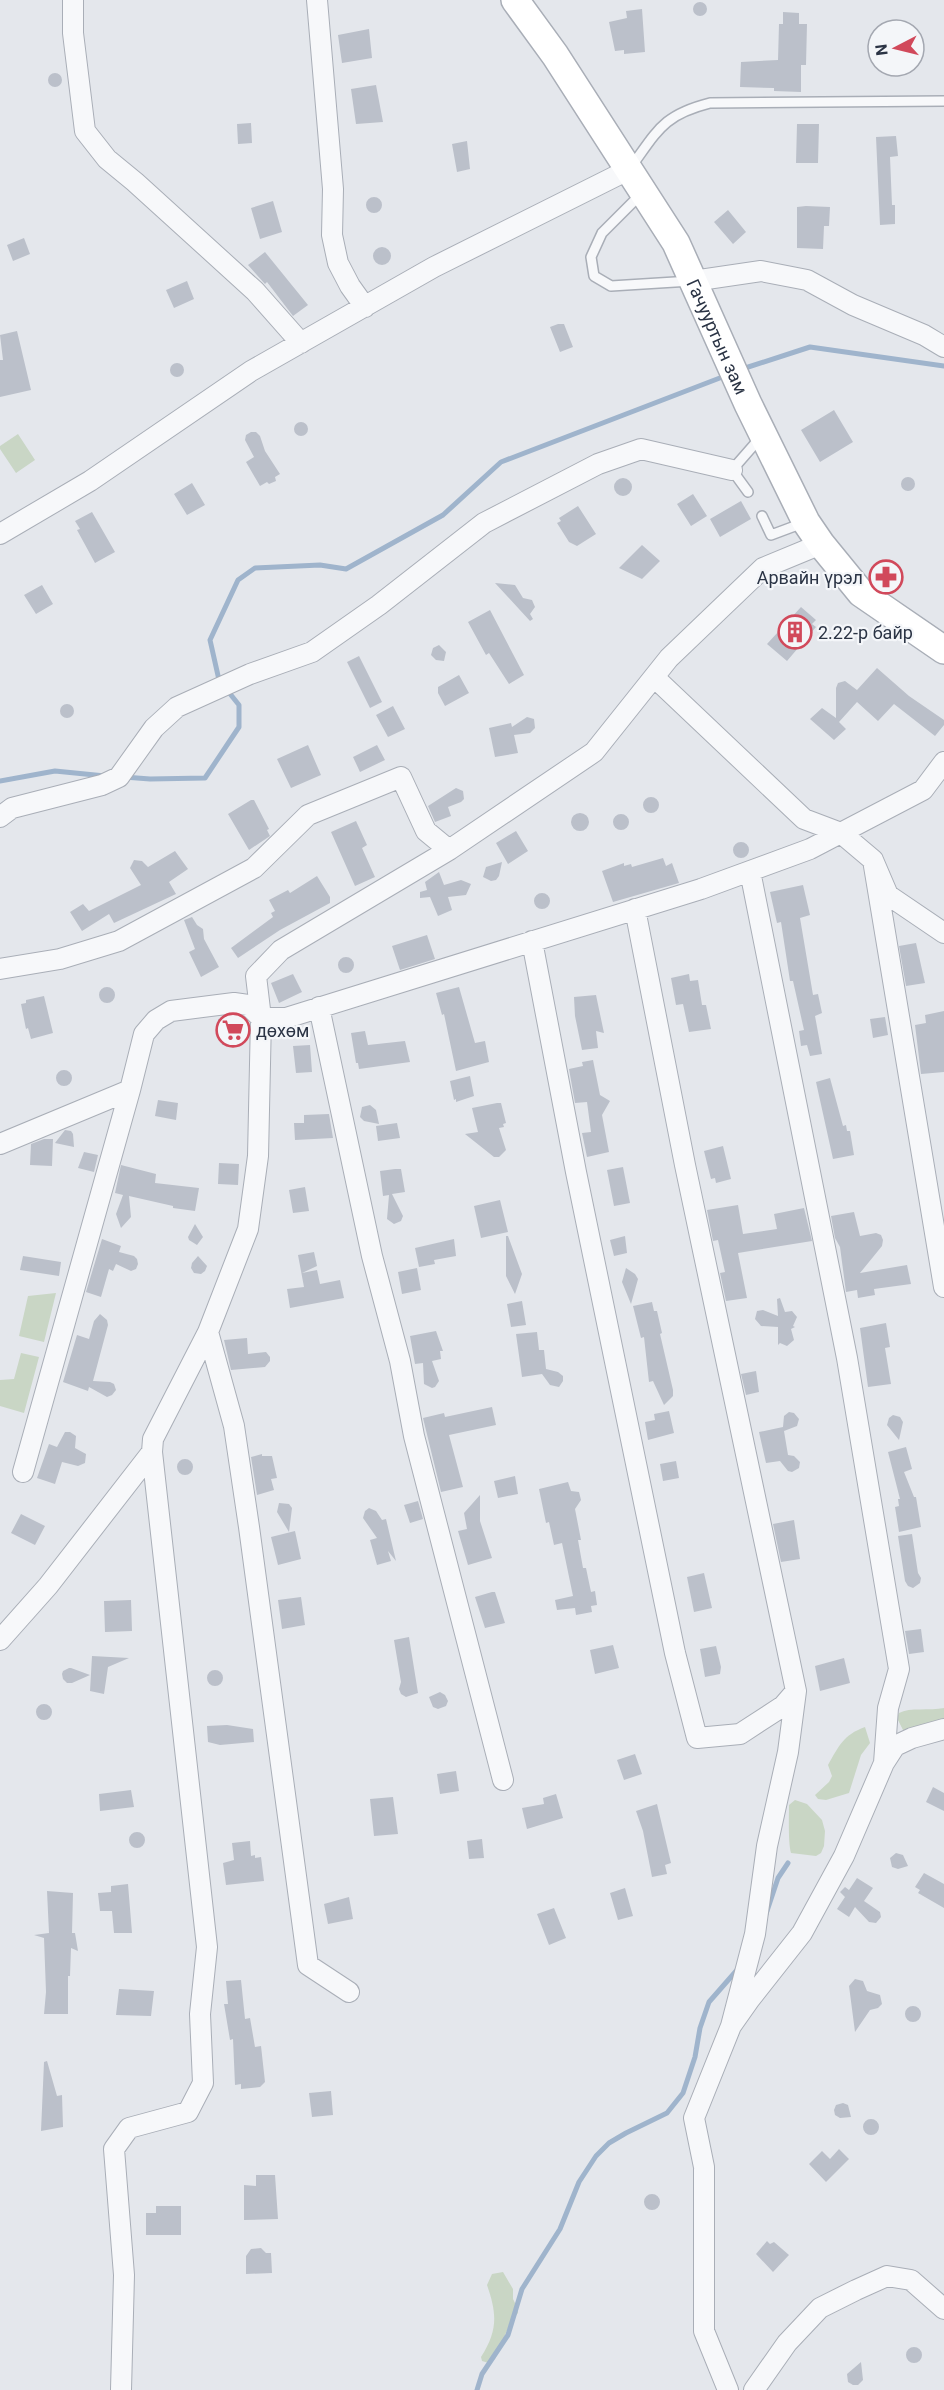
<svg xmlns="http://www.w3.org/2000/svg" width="944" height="2390" viewBox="0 0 944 2390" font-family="Roboto,sans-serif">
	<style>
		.green { fill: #c9d6c5 }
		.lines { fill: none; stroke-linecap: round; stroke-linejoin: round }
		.stream { stroke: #9fb4cc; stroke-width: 5 }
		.building { fill: #bbc0ca }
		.lane-casing { stroke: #a9aeb7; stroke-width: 12 }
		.street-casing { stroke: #a9aeb7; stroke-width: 22 }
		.secondary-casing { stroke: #a9aeb7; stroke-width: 30 }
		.lane { stroke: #f7f8fa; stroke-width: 9 }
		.street { stroke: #f7f8fa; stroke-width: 20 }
		.secondary { stroke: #fff; stroke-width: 27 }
		.labels { text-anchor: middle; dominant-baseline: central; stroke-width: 4.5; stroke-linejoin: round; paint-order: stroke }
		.street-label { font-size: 18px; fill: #2b3445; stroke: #f4f6f9 }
		.poi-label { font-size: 18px; fill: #2b3445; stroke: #f4f6f9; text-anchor: start }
	</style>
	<rect width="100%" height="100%" fill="#e4e7ec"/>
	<!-- green -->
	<path class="green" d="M18,434L35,460L16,473L0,449V446Z
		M56,1293L44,1342L19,1336L28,1296Z
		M21,1353L39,1357L24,1413L0,1406V1380L14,1379Z
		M944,1708V1724L911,1733L903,1730L897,1718L899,1713C910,1707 930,1711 944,1708Z
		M865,1727L870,1743L861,1755L849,1793L826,1800L818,1799L815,1795L829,1782L832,1776L828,1765C839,1746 843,1735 865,1727Z
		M795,1800L807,1804L822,1820L825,1831L824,1846L821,1853L816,1856L791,1853C788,1842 789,1817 789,1805Z
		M503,2272L513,2289V2299L518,2309V2313L511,2321L495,2359L489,2363L482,2361L481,2357C498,2330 497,2314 487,2285L492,2274Z"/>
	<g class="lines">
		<!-- stream -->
		<path class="stream" d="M739,370L810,347L944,366
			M124,777L150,779L205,778L239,727V705L219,680L210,640L238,580L255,568L320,565L346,569L443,515L501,462L725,376
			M0,781L55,771L105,776
			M765,1917L778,1878L788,1863
			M477,2390L482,2374L508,2335L522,2289L560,2229L579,2182L596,2156L609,2143L626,2133L667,2113L683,2093L695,2057L700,2028L709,2002L737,1970"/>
	</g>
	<!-- building -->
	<path class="building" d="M693 9a7 7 0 1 1 14 0a7 7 0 1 1-14 0Z
		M642,9L645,52L624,54V50L615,51L609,22L627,18L626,11Z
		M783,12L799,13V24H807L806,65H801V92L774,91V88L740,87L741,62L778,60L779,24H783Z
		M369,29L372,58L342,63L338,35Z
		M48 80a7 7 0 1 1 14 0a7 7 0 1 1-14 0Z
		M376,85L383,122L356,124L351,89Z
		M251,123L252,143L238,144L237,124Z
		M797,124H819L818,163H796Z
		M896,136L898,156L890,157L892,205H895V224L880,225L876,137Z
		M467,141L470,169L457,172L452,144Z
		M366 205a8 8 0 1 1 16 0a8 8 0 1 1-16 0Z
		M273,201L282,232L260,239L251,208Z
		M806,206L830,207L829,226H824L823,249L797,248V207Z
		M728,210L746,232L733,244L714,222Z
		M24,238L30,254L13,261L7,245Z
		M373 256a9 9 0 1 1 18 0a9 9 0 1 1-18 0Z
		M265,252L308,305L293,316L267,282L265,284L248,265Z
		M187,281L194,299L174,308L166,290Z
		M558,324H564L573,347L560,352L550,327Z
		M17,331L31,390L0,397V360H3L0,335Z
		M170 370a7 7 0 1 1 14 0a7 7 0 1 1-14 0Z
		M834,410L853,442L820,462L801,430Z
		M294 429a7 7 0 1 1 14 0a7 7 0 1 1-14 0Z
		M251,432H256L260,436L265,451L280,474L275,477L276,481L269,484L267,482L260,486L246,462L254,457L245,440L246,435Z
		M901 484a7 7 0 1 1 14 0a7 7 0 1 1-14 0Z
		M614 487a9 9 0 1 1 18 0a9 9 0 1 1-18 0Z
		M192,483L205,505L187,515L174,494Z
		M693,494L707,516L691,526L677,504Z
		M741,501L751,519L720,537L710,519Z
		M578,506L596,534L577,546L569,542L557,523L561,521L559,518Z
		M92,512L115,552L95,563L77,530L80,529L75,521Z
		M642,545L660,561L642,579L619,568Z
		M495,583L515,585L523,598L532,600L535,607L530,614L533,619L530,621Z
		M42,585L53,604L36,614L24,595Z
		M801,607L816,620L812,624L816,627L787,661L767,644Z
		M490,610L524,675L509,684L489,653L486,655L468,622Z
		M439,645L446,652L444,661L436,660L431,655L433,648Z
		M359,656L382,702L370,708L347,662Z
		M877,668L909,696L944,720V725L935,736L894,704L878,721L857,702L839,722L846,729L834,740L810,719L822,708L836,718V688L838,683L845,681L857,690Z
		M459,675L469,693L445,706L438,693V687Z
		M60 711a7 7 0 1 1 14 0a7 7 0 1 1-14 0Z
		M393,706L405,729L388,737L376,715Z
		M527,717L534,719L535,728L530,733L514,735L518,753L495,757L489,728L511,723L512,727Z
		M308,745L321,775L291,788L277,759Z
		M377,745L385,760L360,772L353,757Z
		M456,788L463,791L464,799L461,802L448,807L451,816L435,822L428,806Z
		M643 805a8 8 0 1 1 16 0a8 8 0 1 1-16 0Z
		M251,800H254L269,829L267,830L270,836L249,850L228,814Z
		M571 822a9 9 0 1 1 18 0a9 9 0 1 1-18 0Z
		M613 822a8 8 0 1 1 16 0a8 8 0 1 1-16 0Z
		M356,821L367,845L362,848L375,877L355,886L331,832Z
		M516,831L528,851L508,864L496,843Z
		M733 850a8 8 0 1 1 16 0a8 8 0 1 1-16 0Z
		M175,851L188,869L169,882L176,894L114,923L109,914L82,931L70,912L83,904L89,911L141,885L130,868L134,860L142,861L148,867Z
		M663,858L666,866L672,863L679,883L613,902L602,871L624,863V866L631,864L632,867Z
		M502,862L499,876L496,880L491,881L483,877L486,867Z
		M439,872L444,885L461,880L471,884L466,895L448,897L452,910L438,916L430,897L420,898V892L427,890L425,882Z
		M317,876L330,897V903L280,930L238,958L231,948L273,917L271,913L275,911L269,900L288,890L290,893Z
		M803,885L810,915L800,918L813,995L818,994L822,1013L815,1016L822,1054L810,1056L807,1045L801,1046L799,1031L804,1030L793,981H790L781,922L777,923L770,892Z
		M534 901a8 8 0 1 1 16 0a8 8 0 1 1-16 0Z
		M192,917L197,925L203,929L204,939L219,967L201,977L189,952L195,949L184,920Z
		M427,935L435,959L400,970L392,946Z
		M916,943L925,983L906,986L899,946Z
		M338 965a8 8 0 1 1 16 0a8 8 0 1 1-16 0Z
		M293,974L302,992L279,1003L271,983Z
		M689,974L690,981L698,980L702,1005H706L711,1029L689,1032L683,1004L676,1005L671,978Z
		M459,987L475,1043L485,1041L489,1062L456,1071L444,1014L442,1015L436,993Z
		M99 995a8 8 0 1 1 16 0a8 8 0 1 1-16 0Z
		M596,995L604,1033L596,1031L598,1048L582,1050L575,1016L574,997Z
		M44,996L53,1033L31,1039L28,1028L26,1029L21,1004L26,1003V1000Z
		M944,1011V1072L921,1074L915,1025L926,1023L925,1015Z
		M238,1016L242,1042L222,1045L218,1019Z
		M885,1017L888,1035L873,1038L870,1019Z
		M365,1031L368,1045L405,1041L410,1062L359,1069L358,1063H356L351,1033Z
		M310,1045L312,1072L296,1073L293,1046Z
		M593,1060L600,1095L610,1101L602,1115L609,1152L587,1157L582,1133L591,1132L587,1102L575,1103L569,1069L583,1066L582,1062Z
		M56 1078a8 8 0 1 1 16 0a8 8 0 1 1-16 0Z
		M470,1076L474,1096L456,1102V1099L454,1100L450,1081Z
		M830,1078L843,1126L846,1125L847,1131H850L854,1155L833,1159L816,1082Z
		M158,1100L178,1103L176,1120L155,1116Z
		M497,1103H501L506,1123L503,1124L504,1127L499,1128L506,1150L499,1157H494L465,1134L478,1132L472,1108Z
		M370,1105L376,1110L379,1124L364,1121L360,1117L362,1107Z
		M329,1114L333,1138L295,1140L294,1123H304V1115Z
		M397,1123L400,1138L378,1141L376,1126Z
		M65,1130L71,1131L73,1134L74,1147L55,1143Z
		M44,1139H53L52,1166L30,1165L31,1144Z
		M723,1146L731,1179L716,1183L715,1178L711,1179L704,1151Z
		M84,1152L98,1155L94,1172L78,1168Z
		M219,1163L239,1164L238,1185L218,1184Z
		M121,1165L156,1174L155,1183L199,1188L195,1211L173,1208V1206L129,1196L131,1217L121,1228L116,1214L123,1195L115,1193Z
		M623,1167L630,1203L614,1206L607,1170Z
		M395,1169H401L405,1192L392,1194L403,1216L401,1221L394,1224L387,1219L389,1195L383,1196L380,1171Z
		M305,1187L309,1211L293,1213L289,1190Z
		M500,1200L508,1232L481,1238L474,1206Z
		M738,1205L743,1234L777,1229L774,1214L804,1208L812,1241L738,1253L747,1298L726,1301L720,1273L725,1272L718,1240L713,1241L707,1210Z
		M854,1212L860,1236L876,1233L881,1235L883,1240L882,1246L860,1273L907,1265L911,1284L874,1289L875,1295L858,1298L857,1290L846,1292L840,1247L835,1238L831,1216Z
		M195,1224L203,1237L197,1245L189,1240L188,1237Z
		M506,1236H508L522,1274L515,1294L506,1276Z
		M625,1236L627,1253L614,1256L610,1240Z
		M102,1239L121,1246L119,1252L134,1256L137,1259L138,1264L136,1269L131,1271L116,1264L113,1271L109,1269L101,1297L86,1292Z
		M454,1239L456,1256L434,1260L435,1264L419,1267L415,1248Z
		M314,1252L317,1266L302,1273L317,1270L320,1284L340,1280L344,1298L290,1308L287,1289L304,1287L298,1255Z
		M23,1256L61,1262L59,1276L20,1270Z
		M198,1256L207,1266L205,1271L201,1274L194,1273L191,1268L192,1263Z
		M417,1268L421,1290L402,1294L398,1272Z
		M626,1268L635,1274L638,1279L631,1304L622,1282Z
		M780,1298L785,1312L792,1311L797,1317L793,1326L795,1327L791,1329L794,1340L787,1346L780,1343L778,1345V1327L761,1326L755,1319L757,1311L763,1310L778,1316L777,1299Z
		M522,1301L526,1325L511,1327L507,1304Z
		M652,1302L654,1311H657L662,1333L660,1334L673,1390V1396L664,1405L653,1381L649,1382L644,1337L641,1338L633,1306Z
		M100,1314L107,1320L108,1325L93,1381L110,1382L114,1384L116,1390L112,1395L107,1397L89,1387L88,1391L63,1382L77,1335L89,1339L94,1321Z
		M886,1323L890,1347L885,1348L891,1384L868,1387L860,1328Z
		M436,1331L443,1351H440L441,1359L432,1361L439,1381L435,1387L432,1388L424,1384L423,1363L415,1364L410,1336Z
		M537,1332L539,1350H544L546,1369L558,1372L563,1376V1381L559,1387L550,1385L542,1374L522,1377L516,1334Z
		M247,1338L248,1354L266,1352L270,1357V1361L265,1367L231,1370L224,1340Z
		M756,1371L759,1392L746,1395L741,1374Z
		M492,1407L496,1425L449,1435L463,1487L441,1492L423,1418L444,1413L445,1417Z
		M669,1411L674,1433L648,1440L645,1422L655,1420L654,1414Z
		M789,1412L794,1413L799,1419L797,1426L784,1431L788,1455L794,1456L800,1462L799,1468L792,1472L788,1471L780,1461L766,1463L759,1432L783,1427L784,1416Z
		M893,1415L900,1417L903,1422L899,1440L887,1425L889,1418Z
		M65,1432H70L76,1436L75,1448L86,1454L85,1463L78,1466L62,1462L55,1484L37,1478L49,1444L57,1447Z
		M906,1447L912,1469L904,1472L914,1497H916L921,1527L899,1532L895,1507L899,1506L898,1499H900L888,1452Z
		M262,1454V1456H272L277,1478L271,1479L274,1490L257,1495L251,1457Z
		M177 1467a8 8 0 1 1 16 0a8 8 0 1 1-16 0Z
		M676,1461L679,1478L663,1481L660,1464Z
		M515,1476L518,1494L498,1498L494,1481Z
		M568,1482L571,1491L579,1492L581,1500L575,1509L581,1540H578L583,1568H586L591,1592L595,1591L597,1605L591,1606L592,1612L576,1615L575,1608L557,1610L555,1600L573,1596L562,1543L554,1545L549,1522L546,1523L539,1489Z
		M480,1495V1521L492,1558L468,1565L458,1531L467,1529L464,1513Z
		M418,1501L423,1519L410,1523L404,1505Z
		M279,1503L289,1504L292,1508L289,1532L277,1512Z
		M369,1508L376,1511L382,1520L386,1519L396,1561L388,1551L391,1561L377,1565L370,1540L377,1538L363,1518L365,1511Z
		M21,1514L45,1526L35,1545L11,1533Z
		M794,1520L800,1559L781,1562L773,1524Z
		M295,1531L301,1559L278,1565L271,1537Z
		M912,1534L918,1573L921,1578L920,1583L913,1588L908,1586L905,1581L898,1536Z
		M704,1573L712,1608L694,1612L687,1577Z
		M492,1592H495L505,1623L485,1628L475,1597Z
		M301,1597L305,1625L282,1629L278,1600Z
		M131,1600L132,1631L105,1632L104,1601Z
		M921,1629L924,1652L909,1654L905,1631Z
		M409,1637L418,1693L406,1697L401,1694L399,1689L401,1682L394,1640Z
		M613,1645L619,1668L595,1674L590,1650Z
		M716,1646L721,1667L720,1674L705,1677L700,1649Z
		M92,1656L129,1658L108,1667L104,1694L90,1691Z
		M844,1658L850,1683L820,1691L815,1666Z
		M69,1668H71L90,1675L72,1683H67L63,1679L62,1674L63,1671Z
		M207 1678a8 8 0 1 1 16 0a8 8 0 1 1-16 0Z
		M440,1692L445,1695L448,1701L446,1706L438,1709L433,1707L429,1697Z
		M36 1712a8 8 0 1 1 16 0a8 8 0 1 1-16 0Z
		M227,1725L253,1729L254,1742L220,1745L208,1742L207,1726Z
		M635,1754L642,1774L624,1780L617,1760Z
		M456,1771L459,1791L440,1794L437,1774Z
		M933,1787L944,1793V1811L926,1802Z
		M131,1790L134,1807L100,1811L99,1794Z
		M556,1794L563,1818L527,1829L522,1808L544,1804L543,1798Z
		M393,1797L398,1834L374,1836L370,1799Z
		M657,1804L671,1863L665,1865L667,1874L652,1877L643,1831L636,1811Z
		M129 1840a8 8 0 1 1 16 0a8 8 0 1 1-16 0Z
		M482,1839L484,1858L469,1859L467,1841Z
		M250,1841L251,1856L255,1855V1858L261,1857L264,1881L226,1885L223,1863L234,1860L232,1843Z
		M896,1853L903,1855L908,1866L898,1869L892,1867L890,1858Z
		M924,1873L944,1884V1908L918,1893L920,1890L915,1887Z
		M857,1878L873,1888L864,1901L880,1912L881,1917L876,1923L869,1922L855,1907L849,1917L837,1909L845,1897L840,1892L845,1887L849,1890Z
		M128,1884L132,1933H114L112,1911H100L98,1893L111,1892V1886Z
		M625,1888L633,1916L618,1920L610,1893Z
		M47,1891L73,1893L72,1933H75L78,1951L71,1948L70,1976H68V2014H44L46,1992L44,1938L34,1935L49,1933Z
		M349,1897L353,1919L328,1924L324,1904Z
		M554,1908L566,1938L549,1945L537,1914Z
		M855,1979L863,1981L867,1991L880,1995L882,2004L878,2008L870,2010L855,2032L849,1986Z
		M241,1980L245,2019L250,2018L255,2047L261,2046L265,2082L260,2087L241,2089V2084L235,2085L233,2039L230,2040L224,2004H228L226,1981Z
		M119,1989L154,1991L151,2016L116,2015Z
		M905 2014a8 8 0 1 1 16 0a8 8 0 1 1-16 0Z
		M47,2061L57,2096L62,2095L63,2127L41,2131L44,2062Z
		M331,2091L333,2115L312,2117L309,2093Z
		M843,2103L848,2105L851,2117L840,2118L835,2115L834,2110L836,2105Z
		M863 2127a8 8 0 1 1 16 0a8 8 0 1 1-16 0Z
		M839,2149L849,2159L826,2182L809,2164L822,2151L830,2159Z
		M256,2175H275L278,2219L244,2220V2185L256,2186Z
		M644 2202a8 8 0 1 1 16 0a8 8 0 1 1-16 0Z
		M156,2206H181V2235H146V2213H156Z
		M767,2241L770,2244L774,2242L789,2255L773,2272L756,2254Z
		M261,2248L266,2253H271L272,2273L246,2274V2256L251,2249Z
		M906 2355a8 8 0 1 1 16 0a8 8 0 1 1-16 0Z
		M861,2362L863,2380L858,2385H853L848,2382L847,2374Z"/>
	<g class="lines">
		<!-- lane casing -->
		<g class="lane-casing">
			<path id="lane" d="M631,167C658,130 663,115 710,103L944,101
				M640,195L602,233L591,257L594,276L611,286L691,281
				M748,492L732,470L760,438
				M762,516L771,535L803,523"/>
		</g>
		<!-- street casing -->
		<g class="street-casing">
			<path id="street" d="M73,0V33L85,131L107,159L135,182L255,291L301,343
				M317,0L333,189L332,235L338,263L350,286L365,307
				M693,281L761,271L807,280L853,305L924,335L944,347
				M0,534L90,481L251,371L434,267L630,169
				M654,677L804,819L841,833L873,860L888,895L944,933
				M0,817L12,808L102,785L119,777L154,728L177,707L250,674L312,652L379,605L484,523L598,464L641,449L732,470
				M873,860L944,1287
				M750,871L847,1358L899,1669L888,1708L884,1763
				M635,909L685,1165L796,1691L788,1752L767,1846L755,1934L731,2026
				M532,941L576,1172L675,1653L697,1738L740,1734L783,1706L796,1691
				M0,969L60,959L119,941L254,868L308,815L401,777L426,831L449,850L594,752L669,658L763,568L821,544
				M319,1007L372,1256L400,1361L414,1436L503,1780
				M0,1144L130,1090L144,1034L156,1020L171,1011L234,1003L248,1005L261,1018H286L701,889L810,849L923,790L944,762
				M23,1472L130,1090
				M0,1640L48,1586L152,1452
				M349,1992L308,1965L249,1527L234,1426L208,1332L248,1229L258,1156L261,1018L256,976L281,950L449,850
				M121,2390L124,2275L114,2149L129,2128L188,2112L203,2083L200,2014L207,1947L152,1452L153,1439L208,1332
				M728,2390L704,2331V2167L694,2118L731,2026L750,1999L802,1933L844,1856L884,1763L895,1746L912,1738L944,1729
				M754,2390L787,2343L820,2308L856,2290L887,2276L911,2280L944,2309"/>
		</g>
		<!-- secondary casing -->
		<g class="secondary-casing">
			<g id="secondary">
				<path id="s1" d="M515,0L555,55L676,243L748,404L806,522L821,544L861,593L944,650"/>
			</g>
		</g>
		<!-- lane -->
		<use href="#lane" class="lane"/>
		<!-- street -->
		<use href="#street" class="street"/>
		<!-- secondary -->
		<use href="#secondary" class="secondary"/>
	</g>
	<!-- icons -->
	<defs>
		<g id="pharmacy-ring" transform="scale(1.725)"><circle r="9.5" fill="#f4f6f9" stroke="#d1495b" stroke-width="1.5"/><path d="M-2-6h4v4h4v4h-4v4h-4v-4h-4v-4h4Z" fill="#d1495b"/></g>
		<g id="building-ring" transform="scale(1.725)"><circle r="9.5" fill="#f4f6f9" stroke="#d1495b" stroke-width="1.5"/><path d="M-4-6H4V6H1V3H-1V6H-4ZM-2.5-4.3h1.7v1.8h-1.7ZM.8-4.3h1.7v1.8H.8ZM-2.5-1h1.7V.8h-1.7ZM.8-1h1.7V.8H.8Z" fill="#d1495b"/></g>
		<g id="supermarket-ring" transform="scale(1.725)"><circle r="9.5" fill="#f4f6f9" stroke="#d1495b" stroke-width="1.5"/><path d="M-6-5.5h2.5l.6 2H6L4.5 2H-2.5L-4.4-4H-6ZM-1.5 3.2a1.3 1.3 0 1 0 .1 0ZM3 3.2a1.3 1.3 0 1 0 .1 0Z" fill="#d1495b"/></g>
	</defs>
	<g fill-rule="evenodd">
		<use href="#pharmacy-ring" x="886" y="577"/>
		<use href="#building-ring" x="795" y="632"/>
		<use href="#supermarket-ring" x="233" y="1030"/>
	</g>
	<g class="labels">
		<!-- street labels -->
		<g class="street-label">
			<text stroke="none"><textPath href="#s1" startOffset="394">Гачууртын зам</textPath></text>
		</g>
		<!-- poi labels -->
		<g class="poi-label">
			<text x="863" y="577" text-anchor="end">Арвайн үрэл</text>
			<text x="818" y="632">2.22-р байр</text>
			<text x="256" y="1030">дөхөм</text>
		</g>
	</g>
	<!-- north arrow -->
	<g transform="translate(896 48) rotate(263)"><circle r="28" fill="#f4f6f9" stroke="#a4a8b1" stroke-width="1.5"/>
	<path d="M0-4.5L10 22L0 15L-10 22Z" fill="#d1495b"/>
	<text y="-9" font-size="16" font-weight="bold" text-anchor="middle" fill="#2b3445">N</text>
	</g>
</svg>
